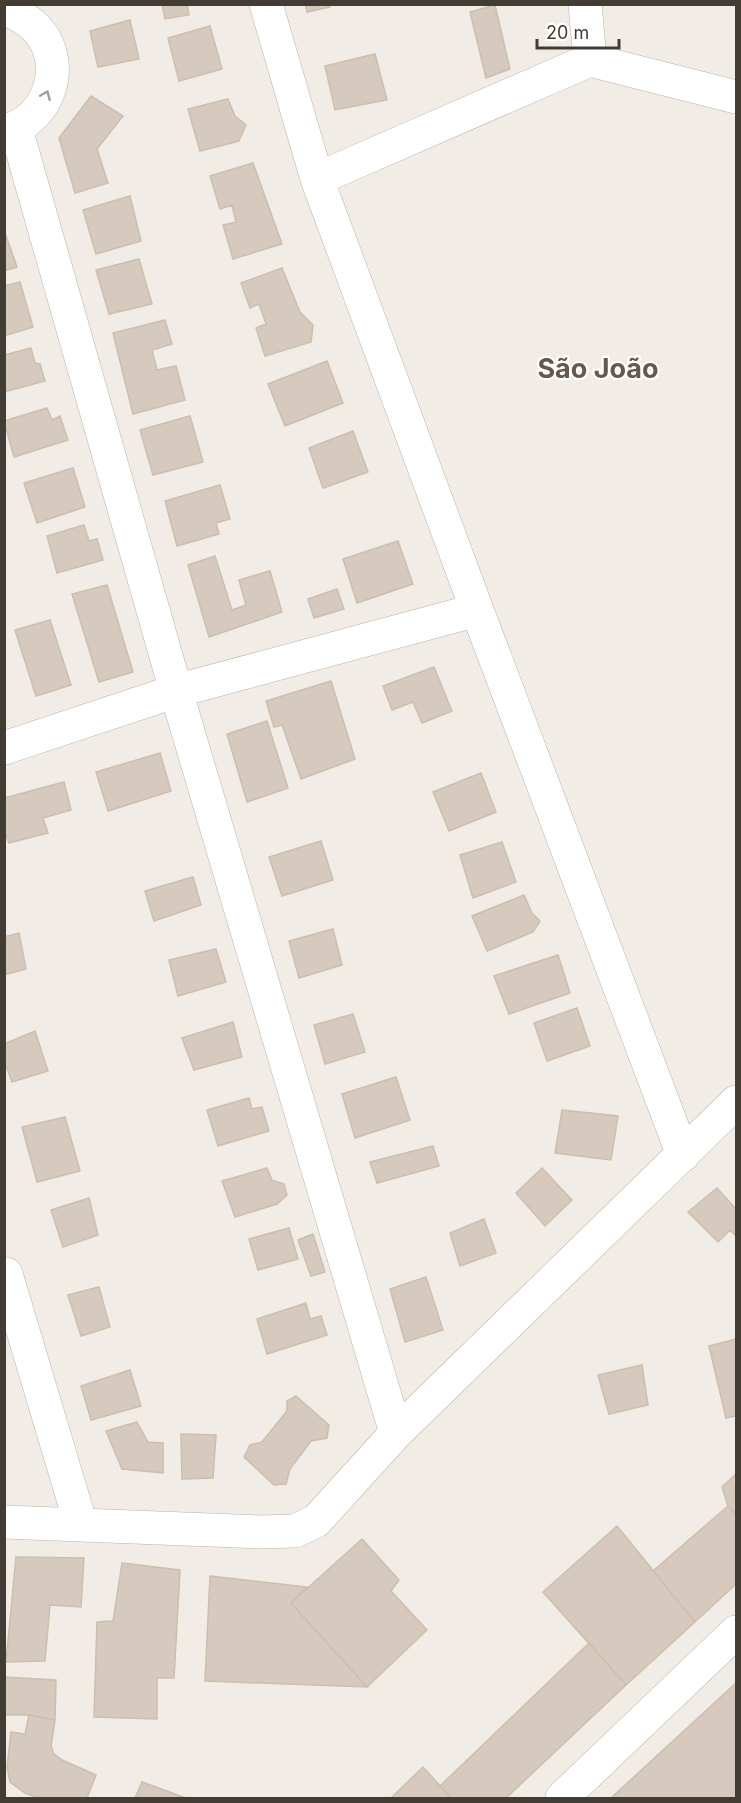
<svg xmlns="http://www.w3.org/2000/svg" width="741" height="1803" viewBox="0 0 741 1803" font-family="Inter,sans-serif">
	<style>
		.building { fill: #d5cabd; stroke: #cdbeae; stroke-width: 1.5 }
		.lines { fill: none; stroke-linecap: round; stroke-linejoin: round }
		.minor-casing { stroke: #bcb3a8; stroke-width: 34 }
		.minor { stroke: #fff; stroke-width: 33 }
		.oneway { stroke: #a19e9a }
		.labels { text-anchor: middle; dominant-baseline: central; stroke-width: 4.5; stroke-linejoin: round; paint-order: stroke }
		.district-label { font-size: 27px; font-weight: bold; fill: #66594c; stroke: #fff }
	</style>
	<rect width="100%" height="100%" fill="#f1ece5"/>
	<!-- building -->
	<path class="building" d="M162,4H187L189,15L165,19Z
		M305,4H329L330,7L307,12Z
		M495,5L510,69L486,78L470,12Z
		M130,20L139,59L98,67L90,31Z
		M210,26L222,69L179,81L168,38Z
		M375,54L387,100L335,110L325,66Z
		M91,96L123,116L97,149L108,183L75,193L59,138Z
		M228,99L235,116L246,125L239,141L200,151L188,109Z
		M253,163L282,244L233,259L223,225L236,222L232,205L220,209L210,176Z
		M130,196L141,241L96,254L83,210Z
		M4,230L17,267L4,271Z
		M139,259L152,304L109,314L96,270Z
		M282,268L300,312L313,325L311,342L265,356L256,328L266,324L259,304L250,308L241,283Z
		M20,282L33,327L4,336V286Z
		M165,320L172,344L152,350L157,370L176,366L185,400L133,414L113,333Z
		M31,348L35,363L40,364L45,381L4,392V355Z
		M327,361L343,403L285,426L268,384Z
		M47,408L52,420L60,416L68,440L14,457L4,421Z
		M190,416L203,462L153,475L140,430Z
		M353,431L368,472L323,488L309,448Z
		M73,468L85,507L37,523L24,483Z
		M220,485L230,519L216,523L219,534L177,546L165,501Z
		M84,525L89,541L97,539L103,560L57,573L47,536Z
		M398,541L413,584L357,603L343,559Z
		M215,556L232,610L246,605L239,580L270,571L282,612L209,637L188,565Z
		M107,585L133,672L99,682L72,594Z
		M337,589L344,609L314,618L308,599Z
		M50,620L71,685L36,696L15,630Z
		M434,667L452,711L422,723L413,702L392,710L383,686Z
		M331,681L355,759L301,779L282,725L274,727L266,701Z
		M267,721L288,788L247,802L227,734Z
		M160,753L171,791L108,811L96,772Z
		M481,773L496,812L449,831L433,792Z
		M64,782L71,810L43,818L48,833L9,843L4,830V798Z
		M321,841L333,880L282,896L269,857Z
		M502,842L516,882L473,898L460,855Z
		M193,877L201,905L154,921L145,891Z
		M524,895L532,913L540,921L533,932L487,951L472,916Z
		M333,929L342,965L299,978L289,941Z
		M19,933L26,969L4,975V937Z
		M216,949L226,982L178,996L169,960Z
		M558,955L570,993L509,1014L494,976Z
		M577,1008L590,1046L547,1061L534,1023Z
		M353,1014L365,1052L325,1064L314,1025Z
		M233,1022L242,1057L194,1070L182,1038Z
		M35,1031L48,1071L12,1082L4,1060V1044Z
		M396,1077L410,1120L355,1138L342,1094Z
		M249,1098L252,1109L262,1107L269,1131L218,1146L207,1110Z
		M562,1110L618,1116L611,1160L555,1153Z
		M65,1117L80,1171L37,1182L22,1127Z
		M433,1146L439,1166L377,1183L370,1162Z
		M267,1168L272,1180L284,1184L287,1195L277,1204L235,1217L222,1181Z
		M542,1168L572,1200L545,1226L516,1193Z
		M717,1188L736,1209V1236L730,1230L718,1242L688,1212Z
		M89,1198L98,1235L63,1247L51,1210Z
		M484,1219L496,1253L460,1266L450,1233Z
		M289,1228L298,1259L258,1270L249,1239Z
		M313,1234L325,1272L311,1276L298,1240Z
		M426,1277L443,1330L405,1342L390,1289Z
		M99,1287L110,1327L81,1336L68,1295Z
		M306,1303L310,1319L321,1316L327,1335L267,1354L257,1319Z
		M736,1339V1416L726,1418L709,1346Z
		M642,1365L648,1405L609,1414L598,1375Z
		M130,1370L141,1406L91,1420L81,1386Z
		M296,1396L329,1425L327,1438L311,1441L290,1469L286,1484L274,1485L244,1457L250,1445L262,1442L287,1411V1401Z
		M137,1422L148,1442L163,1443V1473L122,1469L106,1431Z
		M181,1434L216,1435L213,1478L182,1479Z
		M736,1474V1515L728,1506L722,1487Z
		M728,1506L736,1515V1584L695,1622L653,1571Z
		M617,1526L695,1622L626,1685L543,1592Z
		M362,1539L399,1580L391,1591L427,1630L367,1687L291,1603Z
		M16,1557L84,1558L81,1607L50,1605L45,1661L6,1662Z
		M122,1563L180,1570L174,1678H157V1719L94,1717L97,1622L113,1621Z
		M210,1576L307,1587L291,1603L367,1687L205,1681Z
		M589,1643L626,1685L506,1798H451L440,1786Z
		M4,1677L56,1680L55,1720L29,1715H4Z
		M736,1683V1798H611Z
		M29,1715L55,1720L51,1746L54,1754L62,1760L96,1775L87,1798H39L25,1793L10,1782L7,1767L11,1732L25,1734Z
		M423,1767L451,1798H391Z
		M142,1782L186,1798H135Z"/>
	<g class="lines">
		<!-- minor casing -->
		<g class="minor-casing">
			<path id="minor" d="M266,4L317,179L477,610L683,1155
				M585,4L590,60
				M4,9C16,13 27,19 36,28C69,62 49,122 4,131
				M16,129L176,691L396,1433
				M317,179L590,60L736,97
				M4,748L176,691L477,610
				M6,1274L81,1525
				M4,1522L260,1532L295,1531L316,1521L396,1433L736,1102
				M562,1798L736,1632"/>
		</g>
		<!-- minor -->
		<use href="#minor" class="minor"/>
	</g>
	<!-- one-way arrows -->
	<defs><path id="oneway-chevron" d="M-2-3.5L2.5 0L-2 3.5" fill="none" stroke-width="1.6" stroke-linecap="round" stroke-linejoin="round" transform="scale(1.5)"/></defs>
	<use class="oneway" href="#oneway-chevron" transform="translate(46 95) rotate(-67)"/>
	<g class="labels">
		<!-- district labels -->
		<g class="district-label">
			<text x="598" y="368">São João</text>
		</g>
	</g>
	<!-- border -->
	<rect width="741" height="1803" fill="none" stroke="#433c35" stroke-width="12"/>
	<!-- scale -->
	<path d="M537 39v9h82v-9" fill="none" stroke="#433c35" stroke-width="3"/>
	<text x="546" y="39" font-size="18" fill="#433c35" stroke="#ffffff" stroke-width="4.5" paint-order="stroke">20 m</text>
</svg>
